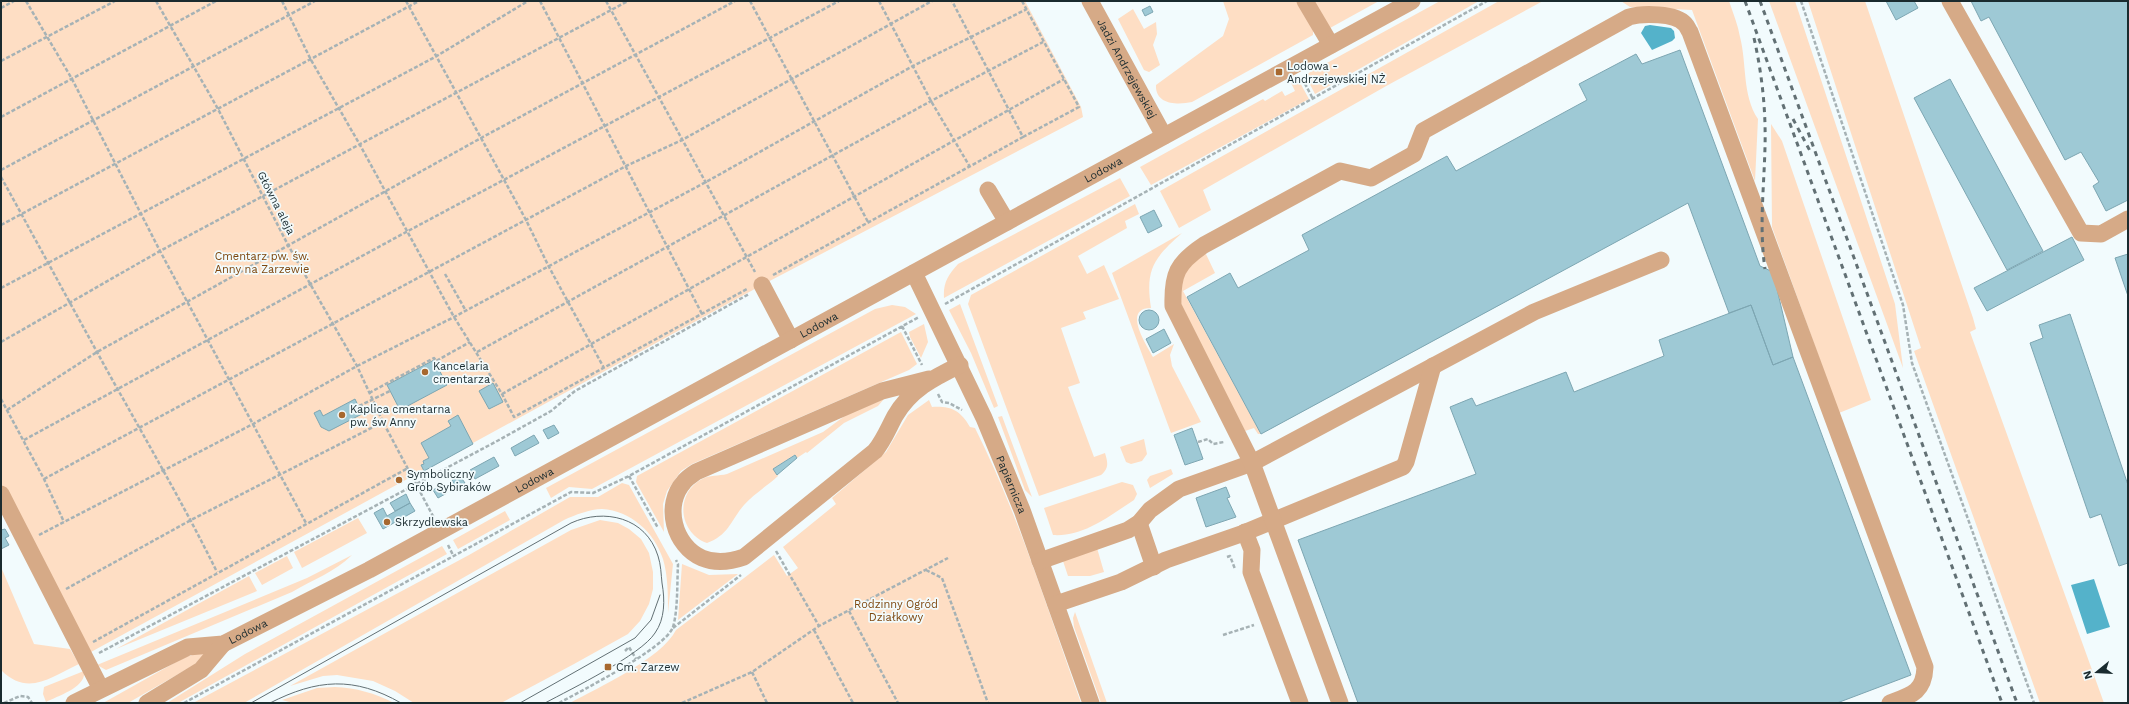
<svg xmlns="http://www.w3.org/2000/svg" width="2129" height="704" viewBox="0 0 2129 704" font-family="'Work Sans',sans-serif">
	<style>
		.green { fill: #fedec4 }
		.water { fill: #54b2ca }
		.building { fill: #9ec9d5; stroke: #7da6b2 }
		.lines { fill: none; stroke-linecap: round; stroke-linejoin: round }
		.path { stroke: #a6b2b5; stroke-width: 2.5; stroke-dasharray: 4 2; stroke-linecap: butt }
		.minor { stroke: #d6aa87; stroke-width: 17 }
		.tram { stroke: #627074; stroke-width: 1 }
		.rail { stroke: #627074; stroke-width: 3; stroke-dasharray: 5 5; stroke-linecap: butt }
		.poi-dot { fill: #a7682f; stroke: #f2fbfd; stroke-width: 1.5 }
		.labels { text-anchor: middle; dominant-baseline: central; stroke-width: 3.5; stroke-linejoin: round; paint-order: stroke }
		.poi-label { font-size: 11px; fill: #1a2b2f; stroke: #f2fbfd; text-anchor: start }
		.street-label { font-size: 11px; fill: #1a2b2f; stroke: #f2fbfd }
		.park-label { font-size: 11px; fill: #7e470e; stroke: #f2fbfd }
	</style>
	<rect width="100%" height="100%" fill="#f2fbfd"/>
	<!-- green -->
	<path class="green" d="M1,1H1025L1081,107L1083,117L762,285L91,652L1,484Z
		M1223,1H1298L1313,28V35L1192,102C1178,105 1155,105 1156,85L1223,36L1229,19Z
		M1311,1H1379L1330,28Z
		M1440,1H1479L1315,94L1305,75Z
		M1499,1H1543L1388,85L1203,190L1211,210L1179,228L1160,191Z
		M1621,1H1729C1733,13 1738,25 1740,37C1747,64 1742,95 1758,119L1755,181L1692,10L1630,7Z
		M1769,1H1795L1895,304L1903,368Z
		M1808,1H1865L1973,318L1976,329L1970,332L2104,703H2040L1914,351L1921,348Z
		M1133,9L1144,29L1156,22L1157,34L1153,45L1160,65L1149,72L1144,70L1118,19Z
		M1298,79L1309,99L1151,185L1140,167L1263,99L1265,101L1282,91L1285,96L1295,91L1291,83Z
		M1771,124L1782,141L1871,400L1839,413L1772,227Z
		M1120,178L1130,196L944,298C943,283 948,275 958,264Z
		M1135,204L1139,214L1125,221L1127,228L1078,256L1087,274L1104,265L1119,299L1083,312L1086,319L1061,328L1080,383L1068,387L1094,457L1105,453C1108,463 1109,468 1101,475L1039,496L968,304L971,295Z
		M1182,233C1154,258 1145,269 1151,308C1122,308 1146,344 1153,357L1174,344L1170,355L1172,366L1201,422L1171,433L1112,273Z
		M1205,252L1215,273L1183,291L1261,434H1258L1254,428L1245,431L1180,304L1182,277L1194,260Z
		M960,304L998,406L994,408L971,353L949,310Z
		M892,305L905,307L916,314L592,489L569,487L551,498L546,488L875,309Z
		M924,324L928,342L921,358L910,337L909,332Z
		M901,332L917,364L909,370L692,464L681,471L667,491L663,504L664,532L636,482L637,476Z
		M884,399L878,406L844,423L807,453L806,452L797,458L794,455L773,469L778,476C767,486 754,494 744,505C731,520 729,535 707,543C679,533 674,494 702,479C709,475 719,476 727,474L823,432L846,415Z
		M929,400L932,407C951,406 960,410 970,427L975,428C1019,516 1048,611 1081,703H570C599,687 661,659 676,630L774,555L787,576L798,568L783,547L836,504L832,498L886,452L908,415Z
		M1002,416L1032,497L1025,490L998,417Z
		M1144,439L1147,454L1142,461L1131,464L1126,462L1120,447Z
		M1171,469L1173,474L1150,488L1147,480L1150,476Z
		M1122,482L1133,485L1137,494L1134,500C1109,516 1084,537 1053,535L1044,508Z
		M622,483L629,485L673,564L668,613C668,595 668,576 663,559C654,532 631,511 602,509C590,509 575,515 564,520L244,703H193L469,555L570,497H598Z
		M505,511L510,520L458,549L453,540Z
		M358,518L367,533L302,568L294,552Z
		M600,520L618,523L629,529L641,539L649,553L653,572V589L649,604L640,621L628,634L574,664L501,703H414L395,691L373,681L337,675L323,676L290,686L571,530Z
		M442,546L447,554L178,703H167L245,654Z
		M1097,548L1104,572L1090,576H1068L1063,561Z
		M352,555C335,572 312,580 292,592L106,670L97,665L307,578Z
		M287,556L293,568L262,585L255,573Z
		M682,564L709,575L738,574L678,620Z
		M1,567L34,644L70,649L79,664C51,677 28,697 1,670Z
		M249,576L257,591L116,649Z
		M1075,612L1107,703H1101L1074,627L1073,618Z
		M208,651L194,665L128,703H103L185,657Z
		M84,671C87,687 58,696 46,702L43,694L44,687Z
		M335,687C356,688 375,693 394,703H293L282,700L317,688Z"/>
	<!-- water -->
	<path class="water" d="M1650,25L1671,28L1674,31L1675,38L1672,41L1652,50L1641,33L1645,26Z
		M2094,579L2110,627L2087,634L2071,585Z"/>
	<!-- building -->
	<path class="building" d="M1886,1H1914L1918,8L1896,20Z
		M1971,1H2128V200L2106,211L2093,186L2099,182L2081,152L2065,160L1989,17L1981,21Z
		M1150,6L1153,12L1145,16L1142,10Z
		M1680,50L1760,266L1773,272L1793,357L1773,365L1751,305L1729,313L1688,203L1261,434L1187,297L1230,273L1238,288L1309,250L1302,235L1447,156L1456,171L1587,100L1579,84L1636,54L1642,64Z
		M1950,79L2043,251L2007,270L1914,98Z
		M1154,210L1162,226L1148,233L1140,217Z
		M2072,237L2084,260L1987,311L1974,288Z
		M2128,254V296L2115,258Z
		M1751,305L1773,365L1793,357L1911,675L1837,703H1358L1298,540L1476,474L1450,407L1472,398L1476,406L1566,372L1574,392L1664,356L1659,340Z
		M1139 320a10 10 0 1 1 20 0a10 10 0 1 1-20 0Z
		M2070,314L2128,485V563L2119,566L2101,514L2090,518L2030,343L2043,338L2039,325Z
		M1164,329L1171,343L1153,353L1146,339Z
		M434,360L447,385L400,410L387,385Z
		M493,383L503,402L489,409L479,391Z
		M355,399L362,414L329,431L321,427L314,413L320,410L323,416Z
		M458,415L473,444L424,471L421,465L424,464L423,461L429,458L421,443L451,426L448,421Z
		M554,425L559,433L548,439L543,430Z
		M1192,428L1203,459L1185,465L1174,435Z
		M534,435L539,443L515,456L511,448Z
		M795,455L797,458L777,475L773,469Z
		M494,457L499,466L475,479L470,470Z
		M460,476L465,483L456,488L452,480Z
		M442,485L447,493L438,498L433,490Z
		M1226,487L1230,497L1227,498L1236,517L1206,527L1196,498Z
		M406,494L410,503L395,511L390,503Z
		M410,503L415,511L383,529L374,513L383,508L387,516Z
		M5,529L9,536L5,538L9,545L1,549V530Z"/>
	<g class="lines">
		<!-- path -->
		<path class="path" d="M26,1L72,79L160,251L306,523
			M156,1L218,109L288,245L357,366L383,422L434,518
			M282,1L311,60L360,145L454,317L502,394L514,417L747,289
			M406,1L526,220L549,267L604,368
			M540,1L702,314
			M606,1L755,272
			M750,1L868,222
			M879,1L931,101L970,167
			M1022,1L1079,107L1023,137
			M1801,1L1903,305L1912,363L2034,703
			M1,8L14,1
			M1,61L115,1
			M1302,78L1313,99
			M1,117L216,1
			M1,170L315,1
			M1,177C33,235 65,294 97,352C137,425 180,497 217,572
			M1,225L419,1
			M445,274L466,311
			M773,275L1023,137L952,1
			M1,288L435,57L528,1
			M945,304L1487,1
			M902,326L922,365
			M1,342L160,251L628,1
			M477,352L931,101L1043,42
			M369,393L434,358L436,361L470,342
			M502,394L1064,79
			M938,394L942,402L949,403L962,410
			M1,399L44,479L64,522
			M359,406L390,391
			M7,410L97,352L481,138L735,1
			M24,440L408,231L839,1
			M1198,442L1208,439L1213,444L1224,442
			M629,476L658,528
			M44,479L626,166L682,140L932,1
			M39,535L253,424L357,366L454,317L706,182L913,66L1027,9
			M448,545L453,555
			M776,551L819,626
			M1227,557L1230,556L1235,569
			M926,570L942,578L988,703
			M66,589L191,520L383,422
			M849,611L898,703
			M673,628L741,575
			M814,630L853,703
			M1223,635L1254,625
			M93,642L408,468
			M625,651L629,647L636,659
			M99,653L499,440L551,411L575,391L749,294
			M752,672L767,703
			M4,703L20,696L28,697L32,703
			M184,703L571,492L593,493L629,476L919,317
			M559,703C581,691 666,648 673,627C678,610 677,583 678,564L676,560
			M682,703L752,672L819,626L948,558"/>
		<!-- minor -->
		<g class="minor">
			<path id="s1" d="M1090,1L1164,136"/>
			<path d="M1305,1L1331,45"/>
			<path d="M1950,1L2081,233L2101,234L2128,219"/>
			<path d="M988,190L1007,222"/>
			<path id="s2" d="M914,273L984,418L1022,510L1091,703"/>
			<path d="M762,285L791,340"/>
			<path d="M929,379L882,391L696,472C692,475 687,478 684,482C663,505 674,546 702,558C716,564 730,562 744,557L875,451C884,440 888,429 895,416C910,390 933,378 960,365"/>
			<path d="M1,494L101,689"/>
			<path d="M1139,523L1154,567"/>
			<path d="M1245,532L1252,550L1251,572L1300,703"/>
			<path d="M1040,561L1128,530L1139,523L1150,510L1179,489L1252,463L1534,312L1661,260"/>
			<path d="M1056,604L1121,582L1166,560L1241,534L1403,467L1406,462L1433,366"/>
			<path id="s3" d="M74,703L188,647L223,644L369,570L1412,1"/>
			<path d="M147,703L201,670L223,644"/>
			<path d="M1340,703L1252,463L1173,306C1172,274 1177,263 1204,245L1340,171L1371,178L1414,154L1423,131L1629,17C1642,13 1676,13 1685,24C1687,26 1688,29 1690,32L1925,667C1924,692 1912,695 1890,703"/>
		</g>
		<!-- tram -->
		<path class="tram" d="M251,703L571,523C604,508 646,517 658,556C661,565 661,574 662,583C665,600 665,619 655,633C641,655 571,689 545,703
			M270,703C317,679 354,676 401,703
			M520,703L635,638L651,620L660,595"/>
		<!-- rail -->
		<path class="rail" d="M1745,1L2002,703
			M1760,1L2017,703
			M1754,38C1762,74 1766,110 1765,147C1764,188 1759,228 1765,269
			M1793,119L1810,151"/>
	</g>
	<!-- markers -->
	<g class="poi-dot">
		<rect x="1275" y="68" width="8" height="8" rx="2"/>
		<circle cx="425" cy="372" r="4"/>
		<circle cx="342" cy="415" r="4"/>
		<circle cx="399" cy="480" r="4"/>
		<circle cx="387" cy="522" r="4"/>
		<rect x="604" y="663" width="8" height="8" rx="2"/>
	</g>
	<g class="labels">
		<!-- poi labels -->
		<g class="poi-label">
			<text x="1287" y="66">Lodowa -<tspan x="1287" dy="13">Andrzejewskiej NŻ</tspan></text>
			<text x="433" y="366">Kancelaria<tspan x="433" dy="13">cmentarza</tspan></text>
			<text x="350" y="409">Kaplica cmentarna<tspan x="350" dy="13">pw. św Anny</tspan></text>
			<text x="407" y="474">Symboliczny<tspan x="407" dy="13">Grób Sybiraków</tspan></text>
			<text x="395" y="522">Skrzydlewska</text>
			<text x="616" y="667">Cm. Zarzew</text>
		</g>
		<!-- street labels -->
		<g class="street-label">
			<text stroke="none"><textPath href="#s1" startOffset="77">Jadzi Andrzejewskiej</textPath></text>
			<text stroke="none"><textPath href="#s3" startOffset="1162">Lodowa</textPath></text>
			<text transform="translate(276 203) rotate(63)">Główna aleja</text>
			<text stroke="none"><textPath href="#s3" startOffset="838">Lodowa</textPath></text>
			<text stroke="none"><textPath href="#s3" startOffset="514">Lodowa</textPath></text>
			<text stroke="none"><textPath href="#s2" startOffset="233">Papiernicza</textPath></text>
			<text stroke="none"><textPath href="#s3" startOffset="190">Lodowa</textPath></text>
		</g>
		<!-- park labels -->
		<g class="park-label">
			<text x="262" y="256">Cmentarz pw. św.<tspan x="262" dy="13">Anny na Zarzewie</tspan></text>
			<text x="896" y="604">Rodzinny Ogród<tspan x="896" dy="13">Działkowy</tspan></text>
		</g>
	</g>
	<!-- border -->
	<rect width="2129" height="704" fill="none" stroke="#1a2b2f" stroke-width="4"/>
	<!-- north arrow -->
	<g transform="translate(2097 672) rotate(252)" stroke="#f2fbfd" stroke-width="3" paint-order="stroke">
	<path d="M0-3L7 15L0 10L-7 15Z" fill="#1a2b2f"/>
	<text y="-6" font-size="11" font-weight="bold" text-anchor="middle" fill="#1a2b2f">N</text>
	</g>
</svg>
